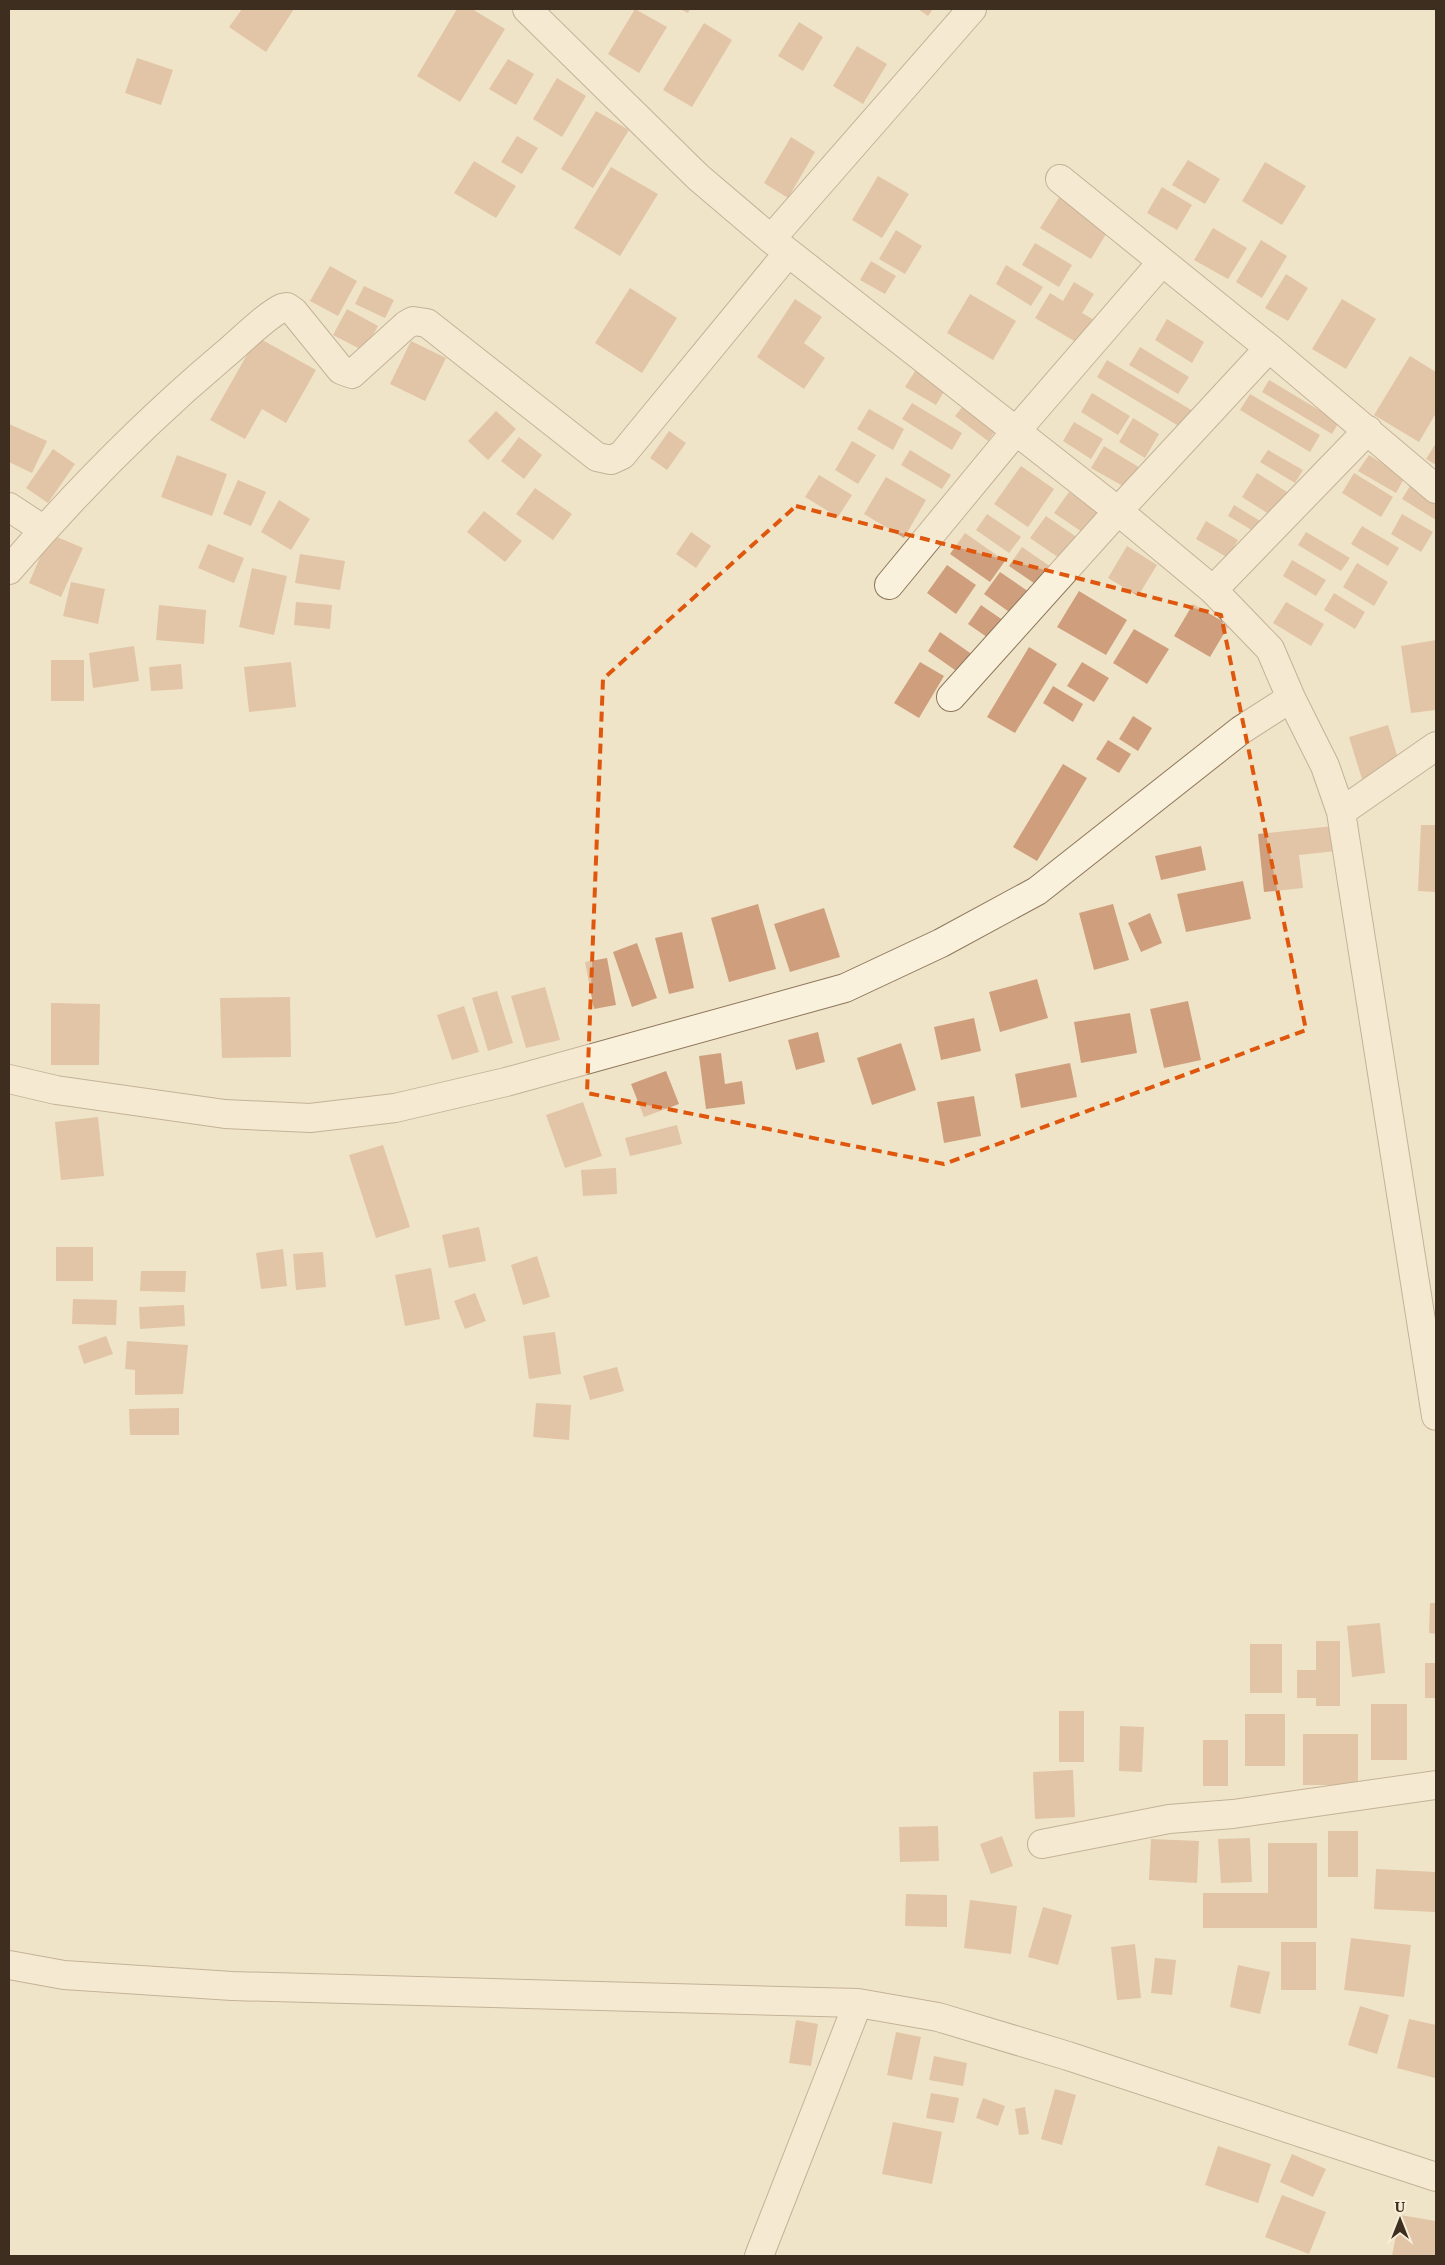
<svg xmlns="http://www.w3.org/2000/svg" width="1445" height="2265" viewBox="0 0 1445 2265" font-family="'IBM Plex Serif',serif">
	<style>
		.building { fill: #cf9f7d }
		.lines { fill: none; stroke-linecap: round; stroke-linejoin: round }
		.street-casing { stroke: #8d765c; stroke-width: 30 }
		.street { stroke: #faf1dc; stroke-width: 28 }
		.marked { fill: none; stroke: #df570d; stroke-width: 4; stroke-dasharray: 10 6; stroke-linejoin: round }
	</style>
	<rect width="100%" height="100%" fill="#f0e4c8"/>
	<!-- building -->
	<path class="building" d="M242,9H294L266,52L229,27Z
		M457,9H472L505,29L460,102L417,76Z
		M635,9L667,27L639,73L608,54Z
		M680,9H690L688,13Z
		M918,9H933L928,16Z
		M799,22L823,37L803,71L778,56Z
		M704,23L732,40L692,107L663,90Z
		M857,46L887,64L863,104L833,86Z
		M137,58L173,70L161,105L125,93Z
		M508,59L534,74L516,105L489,89Z
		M557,78L586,96L562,137L533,119Z
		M596,111L629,130L593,188L561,169Z
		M517,136L538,148L522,174L501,162Z
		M791,137L815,152L788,198L764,183Z
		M1188,160L1220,179L1205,204L1172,185Z
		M474,161L516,186L496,218L454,193Z
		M1265,162L1306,186L1282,225L1242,201Z
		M611,167L658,194L620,256L574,228Z
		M878,176L909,194L882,238L852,220Z
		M1162,187L1192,205L1177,230L1147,213Z
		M1060,196L1111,226L1091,259L1040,228Z
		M1213,228L1247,248L1228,279L1194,260Z
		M896,230L922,246L905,274L879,259Z
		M1261,240L1287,256L1262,298L1236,282Z
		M1035,243L1072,265L1059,287L1022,265Z
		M871,261L896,276L885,294L860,280Z
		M1006,265L1043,287L1031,306L996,284Z
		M330,266L357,281L338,316L310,301Z
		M1286,274L1308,288L1288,321L1265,308Z
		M1074,282L1094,294L1082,313L1096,321L1081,345L1035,318L1050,293L1063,301Z
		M364,286L394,300L385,318L355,304Z
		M630,288L677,318L642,373L595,343Z
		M970,294L1016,321L993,360L947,333Z
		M795,299L822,317L804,343L825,358L804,389L757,357Z
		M1342,299L1376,319L1346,369L1312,349Z
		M347,309L378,326L364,351L333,335Z
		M1167,319L1204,342L1192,363L1155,340Z
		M257,337L316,370L286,423L262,409L245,439L210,420Z
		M411,341L446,358L425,401L390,384Z
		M1140,347L1189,377L1178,394L1129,365Z
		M1410,356L1436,372V413L1419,442L1374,415Z
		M1107,360L1193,411L1182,428L1097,377Z
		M919,365L949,383L936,405L905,387Z
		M1269,380L1339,422L1332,434L1262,392Z
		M1092,393L1130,416L1118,435L1081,412Z
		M1250,394L1320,435L1310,452L1240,410Z
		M967,401L999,426L988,441L955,416Z
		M912,403L962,433L952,450L902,419Z
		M869,409L904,429L893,450L857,429Z
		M496,411L516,429L488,460L468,441Z
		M1133,418L1159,434L1145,458L1119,442Z
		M1074,422L1103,439L1091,459L1063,441Z
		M9,424L47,441L32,473L9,462Z
		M669,431L686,443L667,470L650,458Z
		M519,437L542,455L524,479L501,461Z
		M852,441L876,455L858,484L835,470Z
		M1436,443V465L1426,459Z
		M1104,446L1142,469L1130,490L1091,468Z
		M53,449L75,464L48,503L26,488Z
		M910,450L951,475L942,489L901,465Z
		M1268,450L1303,470L1295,483L1260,462Z
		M177,455L227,474L212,516L161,497Z
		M1369,455L1405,477L1396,493L1358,471Z
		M1021,466L1054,489L1028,527L994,504Z
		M1257,473L1287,492L1272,516L1242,497Z
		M1354,473L1393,497L1381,517L1342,493Z
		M819,475L852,495L838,517L805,497Z
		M886,477L926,500L904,538L864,514Z
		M238,480L266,492L251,526L223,514Z
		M1413,481L1436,495V520L1402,499Z
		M535,488L572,514L553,540L516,514Z
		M1069,492L1105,517L1091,538L1054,513Z
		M279,500L310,519L291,550L261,532Z
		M1234,505L1262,522L1255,532L1228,516Z
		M484,511L522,541L505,562L467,532Z
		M987,514L1021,537L1009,553L976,530Z
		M1402,514L1433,532L1421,552L1391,534Z
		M1046,516L1078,538L1062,560L1030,538Z
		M1206,521L1238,540L1228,558L1196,539Z
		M1362,526L1399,548L1388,566L1351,544Z
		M691,532L711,546L696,568L676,554Z
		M1306,532L1350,558L1341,571L1298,545Z
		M965,533L1005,561L990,582L950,554Z
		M50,534L83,548L61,597L29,583Z
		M208,544L244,558L234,583L198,568Z
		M1127,546L1157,565L1138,596L1108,578Z
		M1022,547L1057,571L1044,590L1009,566Z
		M300,554L345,561L340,590L295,583Z
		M1292,560L1326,580L1316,596L1283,576Z
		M1357,563L1388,582L1374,606L1343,587Z
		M947,565L976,585L956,614L927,593Z
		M252,568L287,576L274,635L239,627Z
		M1000,572L1035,596L1019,619L984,594Z
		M71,582L105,589L98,624L63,616Z
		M1079,591L1127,620L1106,655L1057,627Z
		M1334,593L1365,612L1355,629L1324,610Z
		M296,602L332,605L330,629L294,625Z
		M1286,602L1324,624L1311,646L1273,623Z
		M1193,604L1229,625L1210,657L1174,636Z
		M159,605L206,610L204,644L156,640Z
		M981,605L1010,625L997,644L968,624Z
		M1134,629L1169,649L1147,684L1113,663Z
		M940,632L976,657L962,675L928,651Z
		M1436,640V710L1411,713L1401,646Z
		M134,646L139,681L93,688L89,653Z
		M1029,647L1057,664L1015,733L987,717Z
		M51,660H84V701H51Z
		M291,662L296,707L249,712L244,667Z
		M920,662L944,676L919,718L894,703Z
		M1082,662L1109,678L1094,702L1067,686Z
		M181,664L183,689L151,691L149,667Z
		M1053,686L1083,704L1073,722L1043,703Z
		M1133,716L1152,728L1138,751L1119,739Z
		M1388,725L1401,769L1362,779L1349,737Z
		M1108,740L1131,754L1119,773L1096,759Z
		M1063,764L1087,778L1037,861L1013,847Z
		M1343,825L1345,850L1299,855L1303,888L1264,892L1258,834Z
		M1421,825H1436V892L1418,891Z
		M1201,846L1206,870L1161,880L1155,856Z
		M1243,881L1251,919L1186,932L1177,894Z
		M758,904L776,969L729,982L711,918Z
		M1113,904L1129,960L1094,970L1079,913Z
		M824,908L840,957L790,972L774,924Z
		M1150,913L1162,943L1141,952L1128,923Z
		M682,932L694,988L669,994L655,938Z
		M637,943L657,998L632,1007L613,952Z
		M607,958L616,1005L594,1009L585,962Z
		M1037,979L1048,1018L1000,1032L989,992Z
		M545,987L560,1040L526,1048L511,996Z
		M497,991L513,1043L488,1051L472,998Z
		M290,997L291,1057L222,1058L220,998Z
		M1188,1001L1201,1060L1164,1068L1150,1009Z
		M51,1003L100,1004L99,1065H51Z
		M464,1006L479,1052L452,1060L437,1015Z
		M1130,1013L1137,1053L1081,1063L1074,1022Z
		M974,1018L981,1051L941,1060L934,1027Z
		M818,1032L825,1062L796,1070L788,1040Z
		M901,1043L916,1090L872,1105L857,1058Z
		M721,1053L725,1084L742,1081L745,1104L706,1109L699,1056Z
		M1070,1063L1077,1097L1021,1108L1015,1074Z
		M666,1071L679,1104L644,1117L631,1084Z
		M974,1096L981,1136L944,1143L937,1102Z
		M583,1102L602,1156L565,1168L546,1115Z
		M98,1117L104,1176L61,1180L55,1122Z
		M677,1125L682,1144L630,1156L625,1138Z
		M383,1145L410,1227L376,1238L349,1155Z
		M616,1168L617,1194L583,1196L581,1170Z
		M479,1227L486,1261L449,1268L442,1235Z
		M56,1247H93V1281H56Z
		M283,1249L287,1286L261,1289L256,1253Z
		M323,1252L326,1287L296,1290L293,1254Z
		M537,1256L550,1297L523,1305L511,1265Z
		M431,1268L440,1319L405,1326L395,1275Z
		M141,1271H186L185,1292L140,1291Z
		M475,1293L486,1321L465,1329L454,1301Z
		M73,1299L117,1300L116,1325L72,1324Z
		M184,1305L185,1326L140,1329L139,1307Z
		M555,1332L561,1374L529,1379L523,1336Z
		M106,1336L113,1354L84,1364L78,1346Z
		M127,1341L188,1345L183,1394L135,1395V1370L125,1369Z
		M617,1367L624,1391L590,1400L583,1376Z
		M536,1403L571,1405L569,1440L533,1437Z
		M179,1408V1435H130L129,1409Z
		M1430,1603H1436V1634L1429,1633Z
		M1380,1623L1385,1673L1352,1677L1347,1626Z
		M1316,1641H1340V1706H1316V1698H1297V1670H1316Z
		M1250,1644H1282V1693H1250Z
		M1425,1663H1436V1698H1425Z
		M1371,1704H1407V1760H1371Z
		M1059,1711H1084V1762H1059Z
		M1245,1714H1285V1766H1245Z
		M1120,1726L1144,1727L1142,1772L1119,1771Z
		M1303,1734H1358V1785H1303Z
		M1203,1740H1228V1786H1203Z
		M1073,1770L1075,1817L1035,1819L1033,1772Z
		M938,1826L939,1861L900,1862L899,1827Z
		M1328,1831H1358V1877H1328Z
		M1002,1836L1013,1866L991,1874L980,1844Z
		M1250,1838L1252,1882L1221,1883L1218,1839Z
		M1151,1839L1199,1841L1197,1883L1149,1880Z
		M1268,1843H1317V1928H1203V1893H1268Z
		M1376,1869L1436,1872L1435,1912L1374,1909Z
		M906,1894L947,1895V1927L905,1926Z
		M970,1900L1017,1906L1011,1954L964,1948Z
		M1043,1907L1072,1915L1058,1965L1028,1957Z
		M1351,1938L1411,1945L1404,1997L1344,1990Z
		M1281,1942H1316V1990H1281Z
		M1135,1944L1141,1998L1117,2000L1111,1947Z
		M1155,1958L1176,1960L1172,1995L1151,1993Z
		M1238,1965L1270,1972L1260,2014L1230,2007Z
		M1360,2006L1389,2015L1377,2054L1348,2045Z
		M1409,2019L1436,2025L1435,2078L1397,2068Z
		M796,2020L818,2024L811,2066L789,2063Z
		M896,2032L921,2037L912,2080L887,2075Z
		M934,2056L967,2063L963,2086L929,2080Z
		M1055,2089L1076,2095L1062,2145L1041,2139Z
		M931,2093L959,2098L954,2123L926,2118Z
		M983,2098L1005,2106L998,2126L976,2118Z
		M1025,2107L1029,2134L1019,2135L1015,2109Z
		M893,2122L942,2132L932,2184L882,2174Z
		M1218,2146L1271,2164L1258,2203L1205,2185Z
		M1292,2154L1326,2169L1313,2197L1280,2182Z
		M1282,2195L1326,2212L1309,2254L1265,2237Z
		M1400,2215L1436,2221V2256H1392Z"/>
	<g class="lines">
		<!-- street casing -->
		<g class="street-casing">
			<path id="street" d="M527,9L698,177L771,239L1118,511L1213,590L1270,649L1291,698L1325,766L1341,812L1436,1416
				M1060,179L1269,348L1436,489
				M771,239L972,9
				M9,507L44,530
				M9,570C75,493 146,421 223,356C240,342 264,317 282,308L287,307L294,312L341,370L352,374L406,325L413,321L427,323L597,457L611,460L622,455L788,253
				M889,585L1016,431L1162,262
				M1213,590L1368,430
				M951,697L1118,511L1269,348
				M1341,812L1436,746
				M9,1079L56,1090L225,1114L310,1118L395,1108L506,1082L845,988L941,943L1037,891L1241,730L1291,698
				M1042,1844L1169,1819L1233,1814L1436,1785
				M9,1965L64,1975L232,1986L858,2003L938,2017L1068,2056L1436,2177
				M759,2256L858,2003"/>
		</g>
		<!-- street -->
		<use href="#street" class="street"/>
	</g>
	<!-- marked area -->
	<path d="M0 0H1445V2265H0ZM796,506L1221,615L1306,1030L944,1164L587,1093L603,679Z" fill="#f0e4c8" fill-opacity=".55" fill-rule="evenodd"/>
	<path class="marked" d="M796,506L1221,615L1306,1030L944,1164L587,1093L603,679Z"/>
	<!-- border -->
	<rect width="1445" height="2265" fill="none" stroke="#3d2e20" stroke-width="20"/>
	<!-- north arrow -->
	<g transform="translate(1400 2220)" stroke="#f7eed8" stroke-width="4" paint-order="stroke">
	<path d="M0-4L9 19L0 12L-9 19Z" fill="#3d2e20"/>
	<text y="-8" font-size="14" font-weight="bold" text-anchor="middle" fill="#3d2e20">U</text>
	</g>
</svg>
